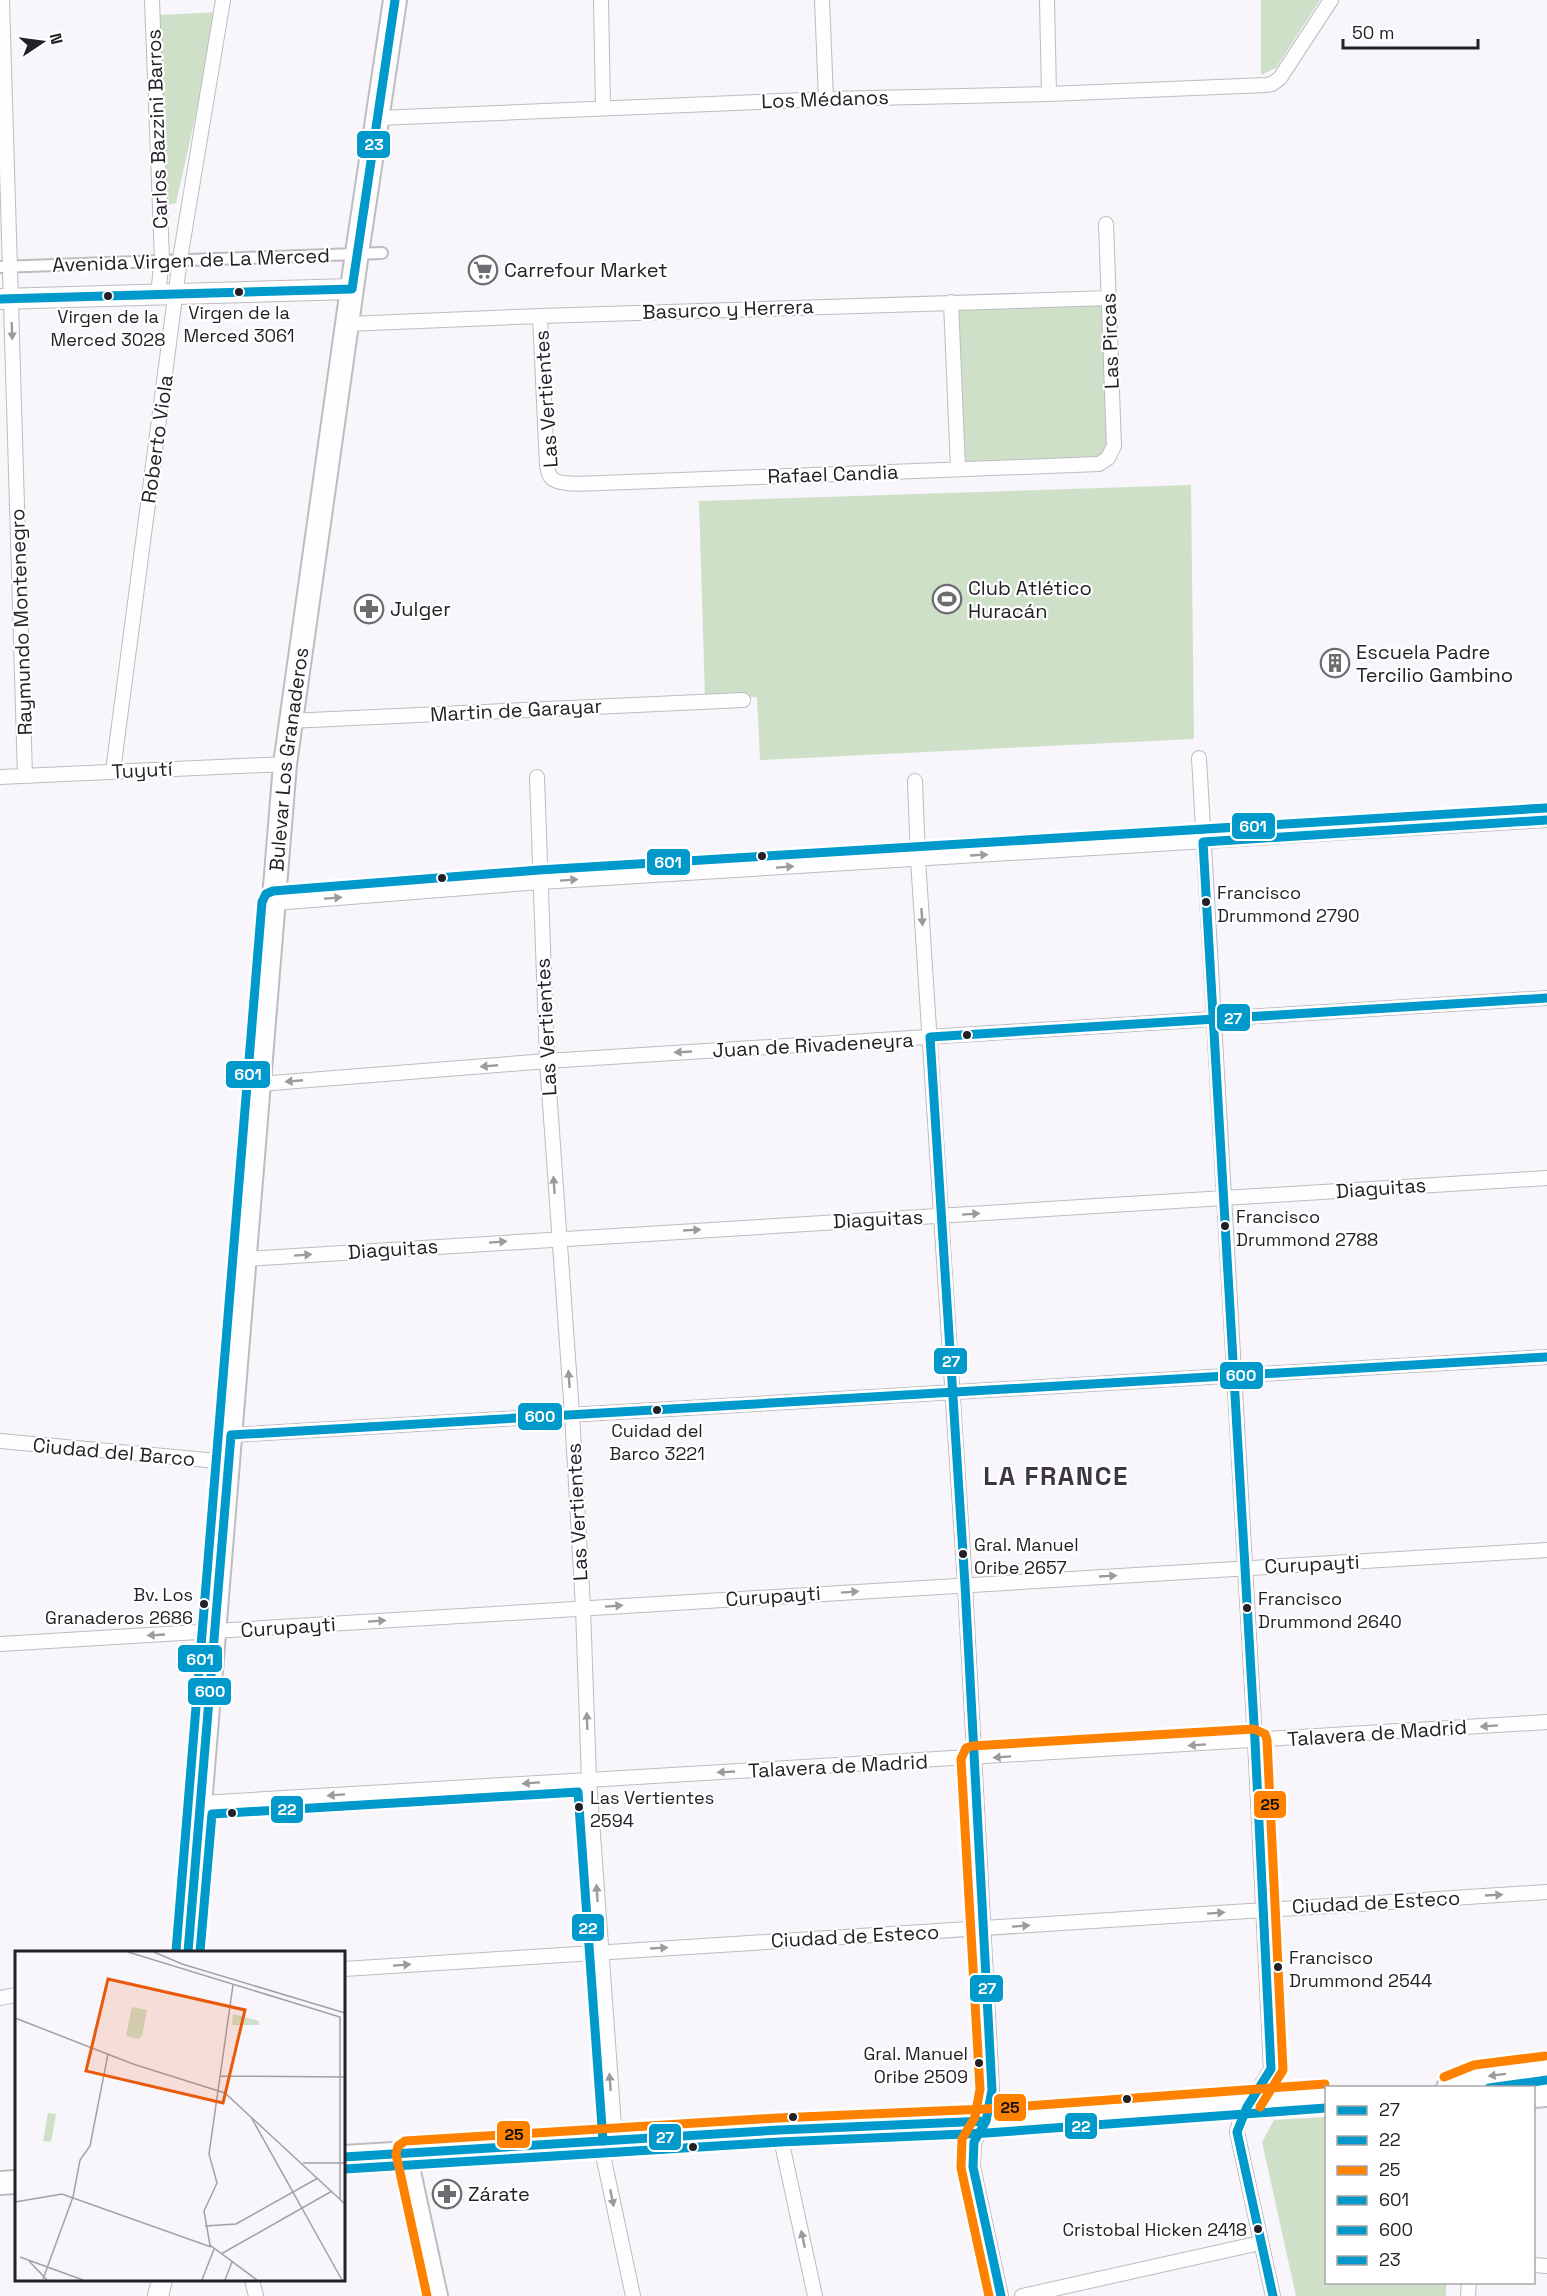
<svg xmlns="http://www.w3.org/2000/svg" width="1547" height="2296" viewBox="0 0 1547 2296" font-family="'Space Grotesk',sans-serif">
	<style>
		.green { fill: #cee1c8 }
		.lines { fill: none; stroke-linecap: round; stroke-linejoin: round }
		.pedestrian-casing { stroke: #bebbc1; stroke-width: 14 }
		.minor-casing { stroke: #bebbc1; stroke-width: 16 }
		.tertiary-casing { stroke: #bebbc1; stroke-width: 20 }
		.secondary-casing { stroke: #bebbc1; stroke-width: 22 }
		.primary-casing { stroke: #bebbc1; stroke-width: 26 }
		.pedestrian { stroke: #fefefe; stroke-width: 10 }
		.minor { stroke: #fefefe; stroke-width: 14 }
		.tertiary { stroke: #fefefe; stroke-width: 16 }
		.secondary { stroke: #fefefe; stroke-width: 20 }
		.primary { stroke: #fefefe; stroke-width: 22 }
		.bus-1-casing { stroke: #fff; stroke-width: 14 }
		.bus-2-casing { stroke: #fff; stroke-width: 14 }
		.bus-3-casing { stroke: #fff; stroke-width: 14 }
		.bus-4-casing { stroke: #fff; stroke-width: 14 }
		.bus-5-casing { stroke: #fff; stroke-width: 14 }
		.bus-6-casing { stroke: #fff; stroke-width: 14 }
		.bus-1 { stroke: #0099cb; stroke-width: 9 }
		.bus-2 { stroke: #0099cb; stroke-width: 9 }
		.bus-3 { stroke: #ff8100; stroke-width: 9 }
		.bus-4 { stroke: #0099cb; stroke-width: 9 }
		.bus-5 { stroke: #0099cb; stroke-width: 9 }
		.bus-6 { stroke: #0099cb; stroke-width: 9 }
		.oneway { fill: #9c9a9d }
		.bus-dot { fill: #242027; stroke: #fff; stroke-width: 2 }
		.labels { text-anchor: middle; dominant-baseline: central; stroke-width: 4.5; stroke-linejoin: round; paint-order: stroke }
		.bus-label { font-size: 18px; fill: #242027; stroke: #fff; text-anchor: start }
		.street-label { font-size: 20px; fill: #242027; stroke: #fff }
		.poi-label { font-size: 20px; fill: #242027; stroke: #fff; text-anchor: start }
		.district-label { font-size: 26px; font-weight: bold; letter-spacing: 1.5px; fill: #3e3645; stroke: #fff }
		.inset-road { fill: none; stroke: #a3a0a6; stroke-width: 1.5 }
		.view { fill: #e8590c; fill-opacity: 0.15; stroke: #e8590c; stroke-width: 3 }
		.inset-edge { fill: none; stroke: #242027; stroke-width: 3 }
		.line-badge { stroke: #fff; stroke-width: 2 }
		.badge-label { font-size: 16px; text-anchor: middle; font-weight: bold; fill: #fff }
		.pale-badge-label { font-size: 16px; text-anchor: middle; font-weight: bold; fill: #111 }
	</style>
	<rect width="100%" height="100%" fill="#f8f5fb"/>
	<!-- green -->
	<path class="green" d="M1261,0H1320L1276,68L1261,75Z
		M219,12L176,203L168,205L163,201L159,15Z
		M1108,296V458L958,469L951,302Z
		M1191,485L1194,739L760,760L757,697L705,698L699,501Z
		M1326,2117V2282L1446,2283V2296H1296L1262,2142L1274,2120Z"/>
	<g class="lines">
		<!-- pedestrian casing -->
		<g class="pedestrian-casing">
			<path id="pedestrian" d="M0,267L382,253"/>
		</g>
		<!-- minor casing -->
		<g class="minor-casing">
			<path id="minor" d="M2,0L25,776
				M152,0L162,260L158,293
				M601,0L603,108
				M822,0L826,99
				M1047,0L1049,94
				M379,118L826,99L1049,94L1266,85L1272,84L1280,78L1331,0
				M951,302L958,469
				M540,316L547,466C548,469 548,473 550,476C556,487 590,483 602,483L1099,464L1108,458L1114,446L1106,224
				M347,324L540,316L1109,298
				M289,721L743,700
				M1199,758L1255,1741L1271,2069C1260,2090 1242,2107 1237,2132L1273,2296
				M113,771L180,259L223,0
				M0,777L285,764
				M537,777L547,1061L572,1414L583,1608L589,1779L615,2140
				M915,781L918,859L965,1585L992,2090L986,2121L974,2142L973,2167L1001,2296
				M274,903L540,882L1547,820
				M259,1084L547,1061L1547,998
				M245,1259L1547,1178
				M231,1435L1547,1357
				M0,1441L229,1462
				M0,1644L1547,1550
				M201,1803C650,1775 1098,1751 1547,1722
				M344,1969L1547,1892
				M0,1998L16,1995
				M779,2130L815,2296
				M600,2141L633,2296
				M1534,2265L1547,2266
				M252,2280L256,2296
				M1022,2296L1260,2243
				M1468,2296L1469,2282"/>
		</g>
		<!-- tertiary casing -->
		<g class="tertiary-casing">
			<path id="tertiary" d="M408,2153L439,2296"/>
		</g>
		<!-- secondary casing -->
		<g class="secondary-casing">
			<path id="secondary" d="M0,299L352,289
				M158,2296L162,2280"/>
		</g>
		<!-- primary casing -->
		<g class="primary-casing">
			<g id="primary">
				<path id="s1" d="M188,1952L285,764L356,260L395,0"/>
				<path d="M1448,2088L1477,2077L1547,2068"/>
				<path d="M1534,2096L1547,2095"/>
				<path d="M344,2157L779,2130L986,2121L1326,2096"/>
				<path d="M0,2183L16,2182"/>
			</g>
		</g>
		<!-- pedestrian -->
		<use href="#pedestrian" class="pedestrian"/>
		<!-- minor -->
		<use href="#minor" class="minor"/>
		<!-- tertiary -->
		<use href="#tertiary" class="tertiary"/>
		<!-- secondary -->
		<use href="#secondary" class="secondary"/>
		<!-- primary -->
		<use href="#primary" class="primary"/>
		<!-- bus-1 casing -->
		<g class="bus-1-casing">
			<path id="bus-1" d="M344,2157L779,2130L986,2121
				M1001,2296L973,2167L974,2142L986,2121L992,2090L965,1585L930,1037L1547,998
				M1273,2296L1237,2132L1247,2107L1271,2069L1255,1741L1203,842L1547,820"/>
		</g>
		<!-- bus-2 casing -->
		<g class="bus-2-casing">
			<path id="bus-2" d="M200,1952L212,1814L578,1792L603,2141
				M1489,2088L1547,2080
				M345,2169L780,2142L987,2133L1326,2108"/>
		</g>
		<!-- bus-3 casing -->
		<g class="bus-3-casing">
			<path id="bus-3" d="M1444,2077L1474,2065L1545,2056
				M427,2296L396,2154L398,2146L405,2141L778,2118L985,2109L1325,2084
				M989,2296L961,2168L962,2139L975,2117L980,2089L961,1759L966,1748L972,1746L1254,1729L1265,1734L1267,1740L1283,2070L1260,2107"/>
		</g>
		<!-- bus-4 casing -->
		<g class="bus-4-casing">
			<path id="bus-4" d="M176,1951L262,902L266,894L273,891L539,870L1546,808"/>
		</g>
		<!-- bus-5 casing -->
		<g class="bus-5-casing">
			<path id="bus-5" d="M188,1952L231,1435L1547,1357"/>
		</g>
		<!-- bus-6 casing -->
		<g class="bus-6-casing">
			<path id="bus-6" d="M352,289L395,0
				M0,299L352,289"/>
		</g>
		<!-- bus-1 -->
		<use href="#bus-1" class="bus-1"/>
		<!-- bus-2 -->
		<use href="#bus-2" class="bus-2"/>
		<!-- bus-3 -->
		<use href="#bus-3" class="bus-3"/>
		<!-- bus-4 -->
		<use href="#bus-4" class="bus-4"/>
		<!-- bus-5 -->
		<use href="#bus-5" class="bus-5"/>
		<!-- bus-6 -->
		<use href="#bus-6" class="bus-6"/>
	</g>
	<!-- one-way arrows -->
	<defs><path id="oneway-solid" d="M-6-.8H1V-3.2L6.5 0L1 3.2V.8H-6Z" transform="scale(1.5)"/></defs>
	<g class="oneway">
		<use href="#oneway-solid" transform="translate(12 331) rotate(88)"/>
		<use href="#oneway-solid" transform="translate(979 855) rotate(-3)"/>
		<use href="#oneway-solid" transform="translate(785 867) rotate(-4)"/>
		<use href="#oneway-solid" transform="translate(569 880) rotate(-4)"/>
		<use href="#oneway-solid" transform="translate(333 898) rotate(-4)"/>
		<use href="#oneway-solid" transform="translate(922 917) rotate(86)"/>
		<use href="#oneway-solid" transform="translate(683 1052) rotate(177)"/>
		<use href="#oneway-solid" transform="translate(489 1066) rotate(175)"/>
		<use href="#oneway-solid" transform="translate(294 1081) rotate(175)"/>
		<use href="#oneway-solid" transform="translate(554 1185) rotate(-94)"/>
		<use href="#oneway-solid" transform="translate(971 1214) rotate(-4)"/>
		<use href="#oneway-solid" transform="translate(692 1230) rotate(-3)"/>
		<use href="#oneway-solid" transform="translate(498 1242) rotate(-4)"/>
		<use href="#oneway-solid" transform="translate(303 1255) rotate(-4)"/>
		<use href="#oneway-solid" transform="translate(569 1379) rotate(-94)"/>
		<use href="#oneway-solid" transform="translate(1108 1576) rotate(-3)"/>
		<use href="#oneway-solid" transform="translate(850 1592) rotate(-4)"/>
		<use href="#oneway-solid" transform="translate(614 1606) rotate(-4)"/>
		<use href="#oneway-solid" transform="translate(377 1621) rotate(-4)"/>
		<use href="#oneway-solid" transform="translate(156 1635) rotate(177)"/>
		<use href="#oneway-solid" transform="translate(587 1721) rotate(-92)"/>
		<use href="#oneway-solid" transform="translate(1489 1726) rotate(176)"/>
		<use href="#oneway-solid" transform="translate(1197 1745) rotate(176)"/>
		<use href="#oneway-solid" transform="translate(1002 1757) rotate(176)"/>
		<use href="#oneway-solid" transform="translate(726 1772) rotate(177)"/>
		<use href="#oneway-solid" transform="translate(531 1783) rotate(176)"/>
		<use href="#oneway-solid" transform="translate(336 1795) rotate(176)"/>
		<use href="#oneway-solid" transform="translate(597 1893) rotate(-94)"/>
		<use href="#oneway-solid" transform="translate(1494 1895) rotate(-3)"/>
		<use href="#oneway-solid" transform="translate(1216 1913) rotate(-4)"/>
		<use href="#oneway-solid" transform="translate(1021 1926) rotate(-4)"/>
		<use href="#oneway-solid" transform="translate(659 1948) rotate(-3)"/>
		<use href="#oneway-solid" transform="translate(402 1965) rotate(-4)"/>
		<use href="#oneway-solid" transform="translate(1497 2075) rotate(173)"/>
		<use href="#oneway-solid" transform="translate(610 2082) rotate(-94)"/>
		<use href="#oneway-solid" transform="translate(612 2198) rotate(78)"/>
		<use href="#oneway-solid" transform="translate(803 2239) rotate(-102)"/>
	</g>
	<!-- icons -->
	<defs>
		<g id="supermarket-ring" transform="scale(1.5)"><circle r="9.5" fill="#fff" stroke="#6e6b71" stroke-width="1.5"/><path d="M-6-5.5h2.5l.6 2H6L4.5 2H-2.5L-4.4-4H-6ZM-1.5 3.2a1.3 1.3 0 1 0 .1 0ZM3 3.2a1.3 1.3 0 1 0 .1 0Z" fill="#6e6b71"/></g>
		<g id="stadium-ring" transform="scale(1.5)"><circle r="9.5" fill="#fff" stroke="#6e6b71" stroke-width="1.5"/><path d="M0-5a6.5 5 0 1 0 0 10a6.5 5 0 1 0 0-10ZM-3.5-1.8h7v3.6h-7Z" fill="#6e6b71"/></g>
		<g id="pharmacy-ring" transform="scale(1.5)"><circle r="9.5" fill="#fff" stroke="#6e6b71" stroke-width="1.5"/><path d="M-2-6h4v4h4v4h-4v4h-4v-4h-4v-4h4Z" fill="#6e6b71"/></g>
		<g id="building-ring" transform="scale(1.5)"><circle r="9.5" fill="#fff" stroke="#6e6b71" stroke-width="1.5"/><path d="M-4-6H4V6H1V3H-1V6H-4ZM-2.5-4.3h1.7v1.8h-1.7ZM.8-4.3h1.7v1.8H.8ZM-2.5-1h1.7V.8h-1.7ZM.8-1h1.7V.8H.8Z" fill="#6e6b71"/></g>
	</defs>
	<g fill-rule="evenodd">
		<use href="#supermarket-ring" x="483" y="270"/>
		<use href="#stadium-ring" x="947" y="599"/>
		<use href="#pharmacy-ring" x="369" y="609"/>
		<use href="#building-ring" x="1335" y="663"/>
		<use href="#pharmacy-ring" x="447" y="2194"/>
	</g>
	<!-- markers -->
	<g class="bus-dot">
		<circle cx="239" cy="292" r="5"/>
		<circle cx="108" cy="296" r="5"/>
		<circle cx="762" cy="856" r="5"/>
		<circle cx="442" cy="878" r="5"/>
		<circle cx="1206" cy="902" r="5"/>
		<circle cx="967" cy="1035" r="5"/>
		<circle cx="1225" cy="1226" r="5"/>
		<circle cx="657" cy="1410" r="5"/>
		<circle cx="963" cy="1554" r="5"/>
		<circle cx="204" cy="1604" r="5"/>
		<circle cx="1247" cy="1608" r="5"/>
		<circle cx="579" cy="1807" r="5"/>
		<circle cx="232" cy="1813" r="5"/>
		<circle cx="1278" cy="1967" r="5"/>
		<circle cx="979" cy="2063" r="5"/>
		<circle cx="1127" cy="2099" r="5"/>
		<circle cx="793" cy="2117" r="5"/>
		<circle cx="693" cy="2147" r="5"/>
		<circle cx="1258" cy="2229" r="5"/>
	</g>
	<g class="labels">
		<!-- bus labels -->
		<g class="bus-label">
			<text x="239" y="312" text-anchor="middle">Virgen de la<tspan x="239" dy="23">Merced 3061</tspan></text>
			<text x="108" y="316" text-anchor="middle">Virgen de la<tspan x="108" dy="23">Merced 3028</tspan></text>
			<text x="1217" y="892">Francisco<tspan x="1217" dy="23">Drummond 2790</tspan></text>
			<text x="1236" y="1216">Francisco<tspan x="1236" dy="23">Drummond 2788</tspan></text>
			<text x="657" y="1430" text-anchor="middle">Cuidad del<tspan x="657" dy="23">Barco 3221</tspan></text>
			<text x="974" y="1544">Gral. Manuel<tspan x="974" dy="23">Oribe 2657</tspan></text>
			<text x="193" y="1594" text-anchor="end">Bv. Los<tspan x="193" dy="23">Granaderos 2686</tspan></text>
			<text x="1258" y="1598">Francisco<tspan x="1258" dy="23">Drummond 2640</tspan></text>
			<text x="590" y="1797">Las Vertientes<tspan x="590" dy="23">2594</tspan></text>
			<text x="1289" y="1957">Francisco<tspan x="1289" dy="23">Drummond 2544</tspan></text>
			<text x="968" y="2053" text-anchor="end">Gral. Manuel<tspan x="968" dy="23">Oribe 2509</tspan></text>
			<text x="1247" y="2229" text-anchor="end">Cristobal Hicken 2418</text>
		</g>
		<!-- street labels -->
		<g class="street-label">
			<text transform="translate(825 99) rotate(-2)">Los Médanos</text>
			<text transform="translate(157 129) rotate(-92)">Carlos Bazzini Barros</text>
			<text transform="translate(191 260) rotate(-2)">Avenida Virgen de La Merced</text>
			<text transform="translate(728 309) rotate(-2)">Basurco y Herrera</text>
			<text transform="translate(1110 341) rotate(-92)">Las Pircas</text>
			<text transform="translate(546 399) rotate(-94)">Las Vertientes</text>
			<text transform="translate(157 439) rotate(-82)">Roberto Viola</text>
			<text transform="translate(833 474) rotate(-2)">Rafael Candia</text>
			<text transform="translate(21 622) rotate(-92)">Raymundo Montenegro</text>
			<text transform="translate(516 710) rotate(-3)">Martin de Garayar</text>
			<text stroke="none"><textPath href="#s1" startOffset="1197">Bulevar Los Granaderos</textPath></text>
			<text transform="translate(142 770) rotate(-3)">Tuyutí</text>
			<text transform="translate(546 1027) rotate(-93)">Las Vertientes</text>
			<text transform="translate(813 1045) rotate(-3)">Juan de Rivadeneyra</text>
			<text transform="translate(1381 1188) rotate(-4)">Diaguitas</text>
			<text transform="translate(878 1219) rotate(-3)">Diaguitas</text>
			<text transform="translate(393 1249) rotate(-4)">Diaguitas</text>
			<text transform="translate(114 1452) rotate(5)">Ciudad del Barco</text>
			<text transform="translate(577 1512) rotate(-93)">Las Vertientes</text>
			<text transform="translate(1312 1564) rotate(-3)">Curupayti</text>
			<text transform="translate(773 1596) rotate(-4)">Curupayti</text>
			<text transform="translate(288 1627) rotate(-4)">Curupayti</text>
			<text transform="translate(1377 1733) rotate(-4)">Talavera de Madrid</text>
			<text transform="translate(838 1766) rotate(-3)">Talavera de Madrid</text>
			<text transform="translate(1376 1902) rotate(-3)">Ciudad de Esteco</text>
			<text transform="translate(855 1936) rotate(-3)">Ciudad de Esteco</text>
		</g>
		<!-- poi labels -->
		<g class="poi-label">
			<text x="504" y="270">Carrefour Market</text>
			<text x="968" y="588">Club Atlético<tspan x="968" dy="23">Huracán</tspan></text>
			<text x="390" y="609">Julger</text>
			<text x="1356" y="652">Escuela Padre<tspan x="1356" dy="23">Tercilio Gambino</tspan></text>
			<text x="468" y="2194">Zárate</text>
		</g>
		<!-- district labels -->
		<g class="district-label">
			<text x="1056" y="1476">LA FRANCE</text>
		</g>
	</g>
	<!-- overview -->
	<g transform="translate(15 1951)">
		<rect width="330" height="330" fill="#f8f5fb"/>
		<path d="M117,56L132,59L127,85L123,88L111,85ZM218,63L244,70V74H217ZM33,162L41,163L36,191L28,190Z" fill="#cee1c8"/>
		<path class="inset-road" d="M113,1L325,66V248M139,1L167,13L330,62M218,34L194,203L202,232L189,260L195,294L242,329M0,67L118,113L210,142L330,253M205,125L330,126M236,166L327,329M288,212H330M0,251L47,243L196,296M190,275L221,273L303,227M206,303L317,240M5,306L68,329M14,310L32,329M28,328L58,246L65,209L75,195L93,103M187,329L199,298M210,329L217,311"/>
		<path class="view" d="M93,28L230,59L208,152L71,120Z"/>
		<rect width="330" height="330" class="inset-edge"/>
	</g>
	<g class="line-badge">
		<rect x="356" y="130" width="35" height="29" rx="6" fill="#0099cb"/>
		<rect x="1231" y="812" width="45" height="28" rx="6" fill="#0099cb"/>
		<rect x="646" y="848" width="45" height="28" rx="6" fill="#0099cb"/>
		<rect x="1216" y="1003" width="35" height="29" rx="6" fill="#0099cb"/>
		<rect x="225" y="1060" width="46" height="29" rx="6" fill="#0099cb"/>
		<rect x="933" y="1347" width="35" height="28" rx="6" fill="#0099cb"/>
		<rect x="1219" y="1361" width="45" height="29" rx="6" fill="#0099cb"/>
		<rect x="517" y="1402" width="46" height="29" rx="6" fill="#0099cb"/>
		<rect x="177" y="1644" width="46" height="29" rx="6" fill="#0099cb"/>
		<rect x="187" y="1677" width="45" height="29" rx="6" fill="#0099cb"/>
		<rect x="1253" y="1790" width="34" height="29" rx="6" fill="#ff8100"/>
		<rect x="270" y="1795" width="34" height="29" rx="6" fill="#0099cb"/>
		<rect x="571" y="1913" width="34" height="29" rx="6" fill="#0099cb"/>
		<rect x="969" y="1974" width="35" height="29" rx="6" fill="#0099cb"/>
		<rect x="993" y="2093" width="34" height="29" rx="6" fill="#ff8100"/>
		<rect x="1064" y="2112" width="34" height="28" rx="6" fill="#0099cb"/>
		<rect x="496" y="2120" width="35" height="29" rx="6" fill="#ff8100"/>
		<rect x="648" y="2123" width="34" height="28" rx="6" fill="#0099cb"/>
	</g>
	<g class="badge-label">
		<text x="374" y="150">23</text>
		<text x="1253" y="832">601</text>
		<text x="668" y="868">601</text>
		<text x="1233" y="1024">27</text>
		<text x="248" y="1080">601</text>
		<text x="951" y="1367">27</text>
		<text x="1241" y="1381">600</text>
		<text x="540" y="1422">600</text>
		<text x="200" y="1665">601</text>
		<text x="210" y="1697">600</text>
		<text x="287" y="1815">22</text>
		<text x="588" y="1934">22</text>
		<text x="987" y="1994">27</text>
		<text x="1081" y="2132">22</text>
		<text x="665" y="2143">27</text>
	</g>
	<g class="pale-badge-label">
		<text x="1270" y="1810">25</text>
		<text x="1010" y="2113">25</text>
		<text x="514" y="2140">25</text>
	</g>
	<!-- legend -->
	<rect x="1325" y="2086" width="210" height="198" fill="#ffffff" stroke="#a7a6a9" stroke-width="1.5"/>
	<rect x="1337" y="2106" width="30" height="9" fill="#0099cb" stroke="#a7a6a9" stroke-width="1.5"/>
	<text x="1379" y="2116" font-size="18" fill="#242027">27</text>
	<rect x="1337" y="2136" width="30" height="9" fill="#0099cb" stroke="#a7a6a9" stroke-width="1.5"/>
	<text x="1379" y="2146" font-size="18" fill="#242027">22</text>
	<rect x="1337" y="2166" width="30" height="9" fill="#ff8100" stroke="#a7a6a9" stroke-width="1.5"/>
	<text x="1379" y="2176" font-size="18" fill="#242027">25</text>
	<rect x="1337" y="2196" width="30" height="9" fill="#0099cb" stroke="#a7a6a9" stroke-width="1.5"/>
	<text x="1379" y="2206" font-size="18" fill="#242027">601</text>
	<rect x="1337" y="2226" width="30" height="9" fill="#0099cb" stroke="#a7a6a9" stroke-width="1.5"/>
	<text x="1379" y="2236" font-size="18" fill="#242027">600</text>
	<rect x="1337" y="2256" width="30" height="9" fill="#0099cb" stroke="#a7a6a9" stroke-width="1.5"/>
	<text x="1379" y="2266" font-size="18" fill="#242027">23</text>
	<!-- north arrow -->
	<g transform="translate(42 42) rotate(77)" stroke="#ffffff" stroke-width="4.5" paint-order="stroke">
	<path d="M0-4.5L10 22L0 15L-10 22Z" fill="#242027"/>
	<text y="-9" font-size="16" font-weight="bold" text-anchor="middle" fill="#242027">N</text>
	</g>
	<!-- scale -->
	<path d="M1343 39v9h135v-9" fill="none" stroke="#242027" stroke-width="3"/>
	<text x="1352" y="39" font-size="18" fill="#242027" stroke="#ffffff" stroke-width="4.5" paint-order="stroke">50 m</text>
</svg>
